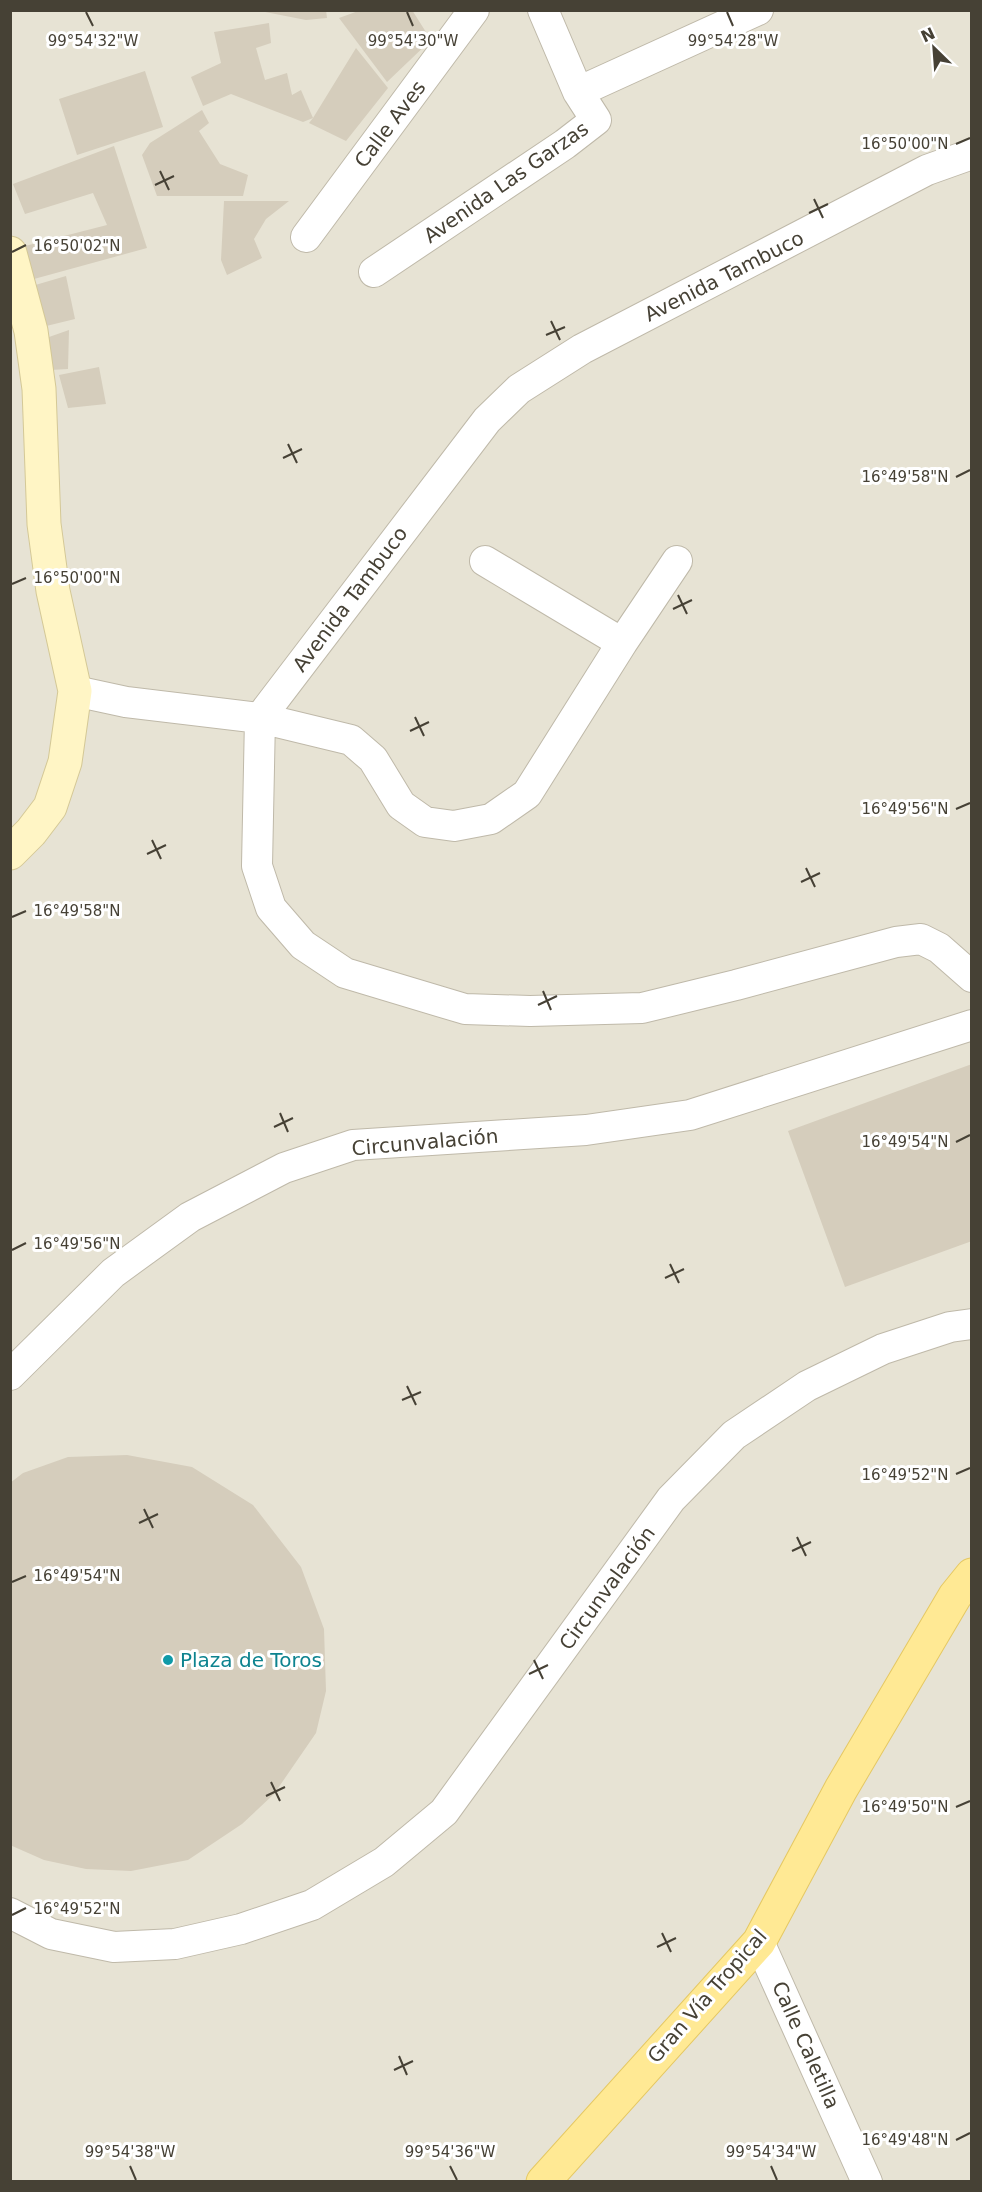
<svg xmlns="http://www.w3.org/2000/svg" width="982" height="2192" viewBox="0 0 982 2192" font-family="'DejaVu Sans',sans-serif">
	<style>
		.residential { fill: #e7e3d4 }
		.building { fill: #d5cdbc }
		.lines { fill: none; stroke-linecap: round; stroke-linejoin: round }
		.street-casing { stroke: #bfb9a9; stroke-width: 32 }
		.secondary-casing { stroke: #d4c896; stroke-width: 35 }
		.primary-casing { stroke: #e5c863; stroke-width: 35 }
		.street { stroke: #fff; stroke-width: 30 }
		.secondary { stroke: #fff5c5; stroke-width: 33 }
		.primary { stroke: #ffe994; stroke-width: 33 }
		.ticks { fill: none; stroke: #464135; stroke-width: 2 }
		.culture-dot { fill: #0f9aa8; stroke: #fff; stroke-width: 2 }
		.labels { text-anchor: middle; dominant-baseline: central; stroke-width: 6; stroke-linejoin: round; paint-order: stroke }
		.street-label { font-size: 20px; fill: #464135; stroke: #fff }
		.culture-label { font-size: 20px; fill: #0d838f; stroke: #fff; text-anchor: start }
		.ticks-label { font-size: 15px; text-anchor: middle; fill: #464135; stroke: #fff; stroke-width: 6; stroke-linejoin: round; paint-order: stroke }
	</style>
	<rect width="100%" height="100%" fill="#f3f0e6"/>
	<!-- residential -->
	<path class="residential" d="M11,11H971V2181H11Z"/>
	<!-- building -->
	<path class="building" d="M255,10H326L327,18L306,20Z
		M361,10H412L431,40L387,82L339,18Z
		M269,23L271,43L256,48L265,80L287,73L292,95L301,90L313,118L356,48L388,88L346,141L309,123L313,118L303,122L231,94L203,106L191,77L221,63L214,32Z
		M145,71L163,127L77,155L59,99Z
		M202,110L209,123L199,131L220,164L248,175L243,196H157L142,155L150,143Z
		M114,146L147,248L34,279L25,246L107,225L93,193L25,214L13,184Z
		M224,201H289L266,219L254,239L262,258L227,275L221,260Z
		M66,276L75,319L38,328L32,286Z
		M69,330L68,369L50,370L49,337Z
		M99,367L106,404L68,408L59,375Z
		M972,1064V1241L845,1287L788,1131Z
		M127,1455L192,1467L253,1505L301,1567L324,1629L326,1691L316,1733L274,1794L242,1824L188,1860L131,1871L86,1869L44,1860L10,1845V1483L23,1473L68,1457Z"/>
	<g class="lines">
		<!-- street casing -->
		<g class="street-casing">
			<path id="street" d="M578,92L758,10
				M306,237L474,10
				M374,272L565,144L596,120L578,92L543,10
				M485,561L622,643
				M75,691L126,702L260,718L351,740L373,759L401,805L425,822L454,826L491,819L527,794L622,643L677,561
				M260,718L257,866L271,908L303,945L345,973L465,1009L530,1011L642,1008L736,985L896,942L921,939L939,948L972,977
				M260,718L487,420L519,389L582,349L927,170L972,154
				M10,1375L113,1273L190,1217L284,1168L353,1145L586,1130L690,1115L972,1025
				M10,1913L51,1934L114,1947L175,1944L241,1929L312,1905L384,1862L444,1812L671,1499L734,1435L807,1386L883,1349L950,1327L972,1324
				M759,1942L867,2182"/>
		</g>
		<!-- secondary casing -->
		<g class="secondary-casing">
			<path id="secondary" d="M10,253L31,331L39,389L44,524L53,591L75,691L65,762L50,807L31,832L10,853"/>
		</g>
		<!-- primary casing -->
		<g class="primary-casing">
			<path id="primary" d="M543,2182L759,1942L841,1789L955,1596L972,1575"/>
		</g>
		<!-- street -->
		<use href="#street" class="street"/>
		<!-- secondary -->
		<use href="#secondary" class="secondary"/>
		<!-- primary -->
		<use href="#primary" class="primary"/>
	</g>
	<!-- ticks -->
	<path class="ticks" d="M86,12L93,26M407,12L413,26M727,12L733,26M956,144L970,138M160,171L169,190M155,185L174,176M814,199L823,218M809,213L828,204M12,252L26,245M551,321L560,340M546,335L565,327M288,444L297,463M283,458L302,449M956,477L970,470M12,584L26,578M678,595L687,614M673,609L692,600M415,717L424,736M410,731L429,722M956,809L970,803M152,840L161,859M147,854L166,845M806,868L815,887M801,882L820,873M12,917L26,911M543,991L551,1010M538,1005L557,996M280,1113L288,1132M274,1127L293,1118M956,1142L970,1135M12,1250L26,1243M670,1264L679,1283M665,1278L684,1269M407,1386L416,1405M402,1400L421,1392M956,1474L970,1468M144,1509L153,1528M139,1523L158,1514M797,1537L806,1556M792,1551L811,1542M12,1582L26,1576M534,1660L543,1679M529,1674L548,1665M271,1782L280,1801M266,1796L285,1787M956,1807L970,1801M12,1915L26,1908M662,1933L671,1952M657,1947L676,1938M399,2056L407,2075M394,2070L413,2061M956,2140L970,2133M130,2166L136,2180M450,2166L457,2180M771,2166L777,2180"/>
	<!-- markers -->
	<circle class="culture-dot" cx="168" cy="1660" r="6"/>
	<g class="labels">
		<!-- street labels -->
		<g class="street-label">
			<text transform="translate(390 124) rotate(-53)">Calle Aves</text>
			<text transform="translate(506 182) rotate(-35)">Avenida Las Garzas</text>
			<text transform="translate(724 276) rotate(-27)">Avenida Tambuco</text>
			<text transform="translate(350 599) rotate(-53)">Avenida Tambuco</text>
			<text transform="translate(425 1142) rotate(-5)">Circunvalación</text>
			<text transform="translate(607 1588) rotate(-54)">Circunvalación</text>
			<text transform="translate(707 1996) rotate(-49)">Gran Vía Tropical</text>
			<text transform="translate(806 2045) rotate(66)">Calle Caletilla</text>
		</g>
		<!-- culture labels -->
		<g class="culture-label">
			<text x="180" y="1660">Plaza de Toros</text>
		</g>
	</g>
	<g class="ticks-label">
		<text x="93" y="46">99°54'32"W</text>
		<text x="413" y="46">99°54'30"W</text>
		<text x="733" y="46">99°54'28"W</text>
		<text x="905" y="149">16°50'00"N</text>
		<text x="77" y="251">16°50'02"N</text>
		<text x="905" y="482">16°49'58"N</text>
		<text x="77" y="583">16°50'00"N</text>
		<text x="905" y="814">16°49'56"N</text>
		<text x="77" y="916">16°49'58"N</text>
		<text x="905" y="1147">16°49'54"N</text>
		<text x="77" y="1249">16°49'56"N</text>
		<text x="905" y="1480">16°49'52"N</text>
		<text x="77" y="1581">16°49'54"N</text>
		<text x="905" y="1812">16°49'50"N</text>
		<text x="77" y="1914">16°49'52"N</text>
		<text x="905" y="2145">16°49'48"N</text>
		<text x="130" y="2157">99°54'38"W</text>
		<text x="450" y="2157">99°54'36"W</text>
		<text x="771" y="2157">99°54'34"W</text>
	</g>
	<!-- border -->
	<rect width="982" height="2192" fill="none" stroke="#464135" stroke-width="24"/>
	<!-- north arrow -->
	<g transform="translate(934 48) rotate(335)" stroke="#ffffff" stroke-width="4.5" paint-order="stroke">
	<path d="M0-4.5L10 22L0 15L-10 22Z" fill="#464135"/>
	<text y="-9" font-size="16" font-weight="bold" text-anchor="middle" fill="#464135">N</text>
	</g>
</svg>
